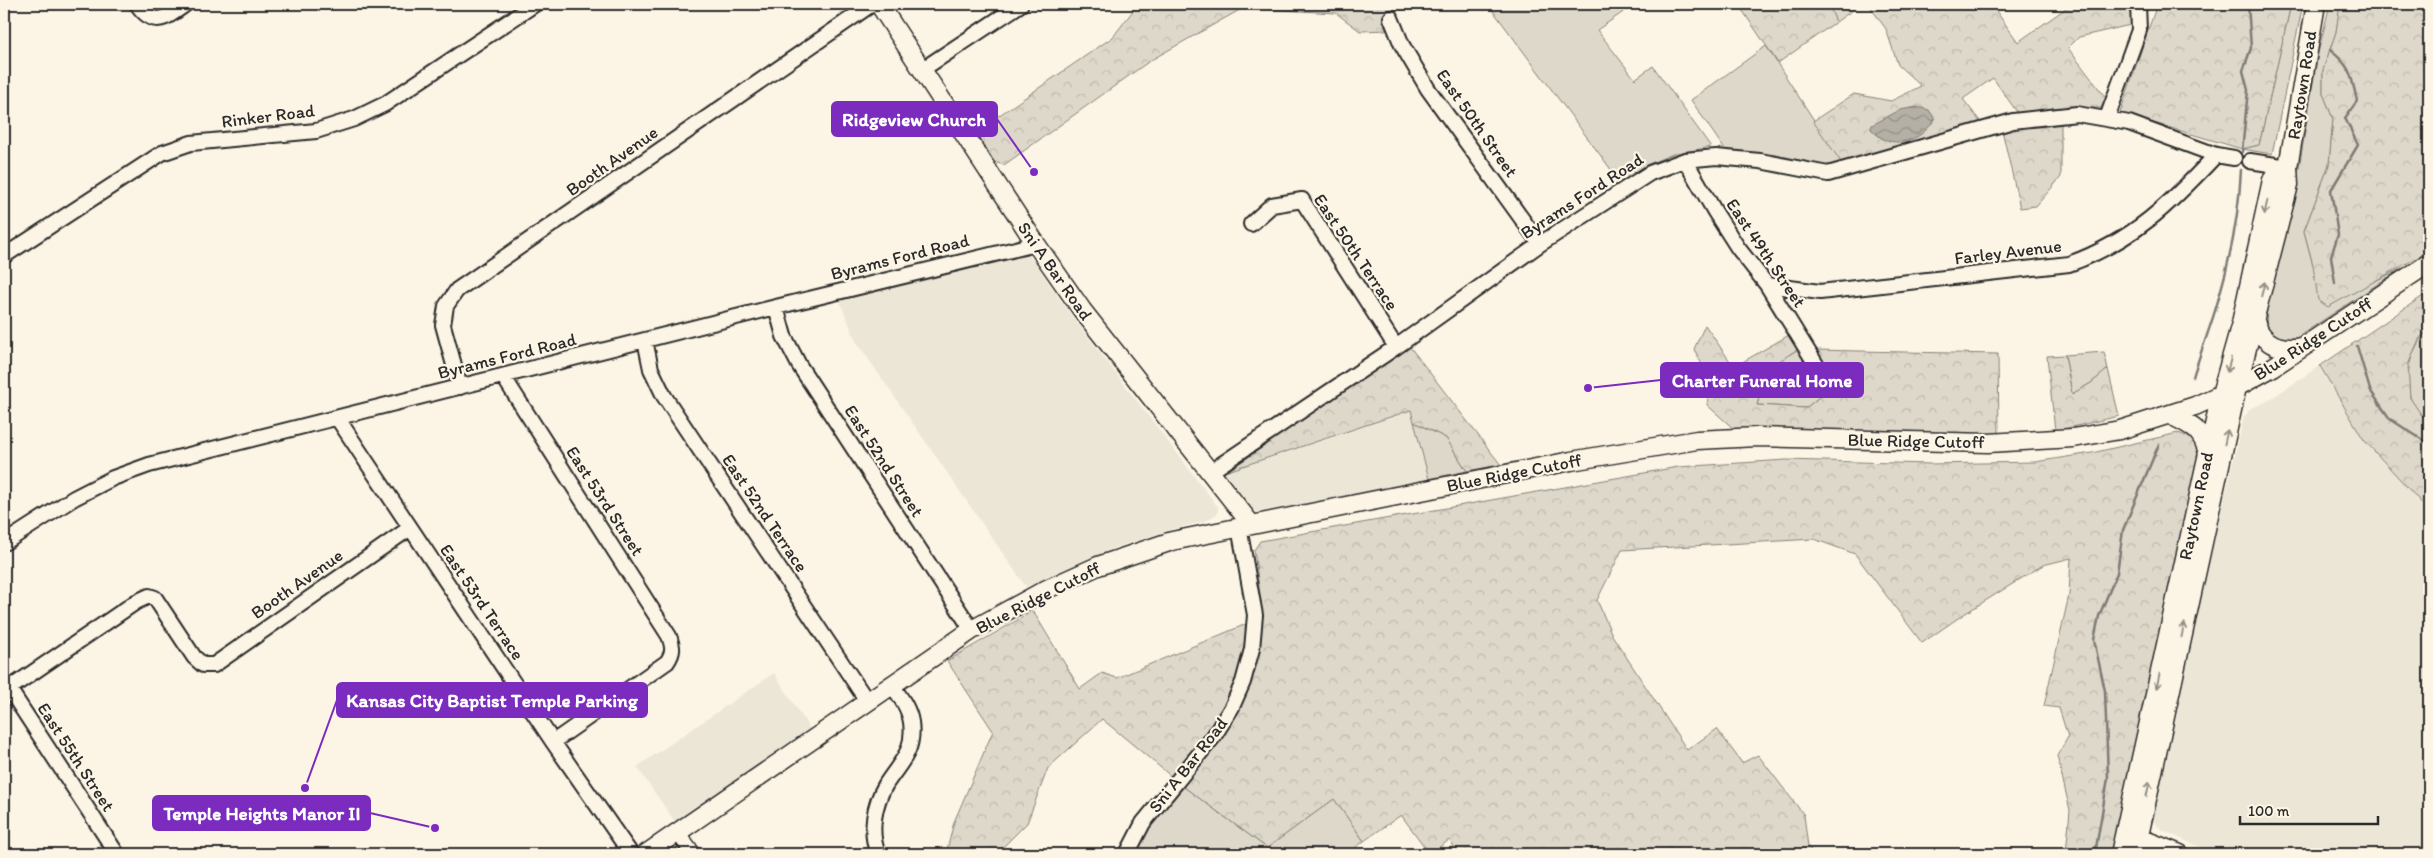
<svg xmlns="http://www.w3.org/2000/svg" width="2433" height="858" viewBox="0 0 2433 858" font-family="Itim,sans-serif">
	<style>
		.built { fill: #ece6d7 }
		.grass { fill: #ded8ca; stroke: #84827a }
		.forest { fill: url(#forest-crowns); stroke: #84827a }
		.water { fill: url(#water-waves); stroke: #7d7b74 }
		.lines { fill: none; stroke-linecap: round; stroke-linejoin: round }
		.stream { stroke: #7d7b74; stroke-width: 2.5 }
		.minor-casing { stroke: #2b2b2b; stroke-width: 18 }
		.major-casing { stroke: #2b2b2b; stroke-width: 21 }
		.minor { stroke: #fcf5e5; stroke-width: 14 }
		.major { stroke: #fcf5e5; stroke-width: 18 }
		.oneway { stroke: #949088 }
		.labels { text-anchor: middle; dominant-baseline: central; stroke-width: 4.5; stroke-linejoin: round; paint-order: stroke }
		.street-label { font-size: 18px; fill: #2b2b2b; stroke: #fcf5e5 }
		.leader { fill: none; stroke: #7b2cbf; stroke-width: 2 }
		.callout-dot { fill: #7b2cbf; stroke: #fcf5e5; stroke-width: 2 }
		.callout { fill: #7b2cbf; stroke: #7b2cbf; stroke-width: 2 }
		.callout-label { font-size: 19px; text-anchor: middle; font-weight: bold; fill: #fff }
	</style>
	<defs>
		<pattern id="forest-crowns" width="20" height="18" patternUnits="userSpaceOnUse" patternTransform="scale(1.25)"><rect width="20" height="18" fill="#ded8ca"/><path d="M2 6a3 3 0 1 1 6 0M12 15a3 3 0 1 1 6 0" fill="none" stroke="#bfbaae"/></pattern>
		<pattern id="water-waves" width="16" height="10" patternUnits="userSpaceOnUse" patternTransform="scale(1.25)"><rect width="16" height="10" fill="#b4b0a5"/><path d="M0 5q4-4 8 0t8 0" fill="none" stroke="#938f87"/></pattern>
	</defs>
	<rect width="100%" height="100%" fill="#fcf5e5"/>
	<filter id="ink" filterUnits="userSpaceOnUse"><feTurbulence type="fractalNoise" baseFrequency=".02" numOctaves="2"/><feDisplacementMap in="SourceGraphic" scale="10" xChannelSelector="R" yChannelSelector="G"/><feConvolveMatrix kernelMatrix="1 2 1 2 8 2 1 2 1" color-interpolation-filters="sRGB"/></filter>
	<g filter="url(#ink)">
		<!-- built -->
		<path class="built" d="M1025,255L1030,256L1036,263L1063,304L1218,507L1217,514L1203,522L1172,529L1114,548L1026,587L856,341L839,299Z
			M2320,366L2364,440L2429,511V854H2215L2162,830L2153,821L2149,810L2244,417L2251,408L2266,402Z
			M1411,410L1429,479L1260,513L1252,511L1222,476L1228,471Z
			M774,673L810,729L675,822L637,767Z"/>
		<!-- grass -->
		<path class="grass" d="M1488,4H1635L1597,30L1635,79L1653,66L1711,147L1673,154L1646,165L1621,183Z
			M1816,4H1861L1836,22L1830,10Z
			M2291,4H2303L2272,154L2242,149L2259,145Z
			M2330,4H2340V8L2336,32L2323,70V93L2333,119L2329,165L2304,231L2313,265L2371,283L2402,268L2296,338L2278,339L2266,326L2267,308L2296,186L2318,53Z
			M1766,46L1843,165L1826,166L1782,156L1725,150L1691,100Z
			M2429,329V426C2399,401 2403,355 2429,329Z
			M1798,349L1825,392L1806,408L1757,405L1767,369Z
			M2104,352L2108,369L2091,383L2072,394L2065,355Z
			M1414,422L1446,438L1467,471L1429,479Z
			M1184,787L1267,848L1334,799L1364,841L1348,854H1136L1150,826Z"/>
		<!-- forest -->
		<path class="forest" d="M1138,4H1398L1390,30L1360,31L1336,13L1243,8L1151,60L1004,165L994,162L972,134L1113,37Z
			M1738,4H1816L1831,10L1836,22L1778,63Z
			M1878,4H1991L2018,42L2072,4H2129L2132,15L2130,25L2079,37L2068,48L2106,98L2101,108H2053L2019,115L1993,78L1963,99L1983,125L1843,165L1813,121L1854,94L1891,101L1921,86L1898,65L1886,29L1871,8Z
			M2157,4H2291L2259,145L2242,149L2120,113Z
			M2340,4H2429V251L2328,307L2318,300L2313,265L2304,231L2329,165L2333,119L2323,93V70L2336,32Z
			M2061,123V177L2036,206L2020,208L2002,130Z
			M2429,292V329L2419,339L2408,365L2410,398L2429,426V511L2364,440L2320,366Z
			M1705,325L1734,367L1789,335L1798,349L1767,369L1757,405L1806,408L1831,387L1829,373L1813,350L1998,354L1999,435L1734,429L1707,405L1710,380L1694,349Z
			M1410,347L1501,465L1467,471L1446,438L1414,422L1411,410L1228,471Z
			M2065,355L2072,394L2091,383L2108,369L2119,416L2055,431L2047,356Z
			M2178,433C2194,438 2199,445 2201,462L2111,854H2066L2070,810L2057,756L2068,737L2059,708L2044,706L2069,595L2071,558L2043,565L1964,614L1922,643L1855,554L1814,539L1622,550L1597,600L1612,635L1687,750L1717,729L1742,763L1758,755L1804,815L1808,847L1815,854H1459L1449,840L1430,854L1401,815L1364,841L1334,799L1267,848L1184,787L1102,719L1048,768L1027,823L996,854H946L954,822L993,731L947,661L1033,611L1080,689L1102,673L1117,678L1263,617L1254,550L1260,541L1678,467L1786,460L1929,464L2035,462L2092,453Z"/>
		<!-- water -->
		<path class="water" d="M1917,107L1929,110L1935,119C1921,142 1891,152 1871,129L1872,125L1900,110Z"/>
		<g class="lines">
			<!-- stream -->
			<path class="stream" d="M2330,50C2352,67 2351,76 2357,101L2345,118L2358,145L2331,190L2338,235L2331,256L2335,283
				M2242,152L2248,90L2243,71L2251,48L2248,4
				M2357,346L2370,390L2390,419L2429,444
				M2193,377C2201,350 2212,324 2219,297C2231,256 2239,213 2241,170
				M2095,854L2108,778L2105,691L2094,640L2099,616L2117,573L2123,530L2159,444"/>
			<!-- minor casing -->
			<g class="minor-casing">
				<path id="minor" d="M137,4C154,29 166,18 186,4
					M1391,18L1402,45L1428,89L1540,244
					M923,69L1021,4
					M2107,118L2139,30L2138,4
					M1685,160L1715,212L1738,248L1767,285L1817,366
					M2250,161L2288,167
					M1251,224L1272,205L1302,200L1396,347
					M4,256L162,153L191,143L316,131L354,119L385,104L535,4
					M1767,285L1820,292L2069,264C2133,241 2171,203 2216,155
					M776,307L784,336L799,365L972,630
					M645,340L651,369L664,396L867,701
					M503,376L669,636C673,647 674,652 667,662L553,742
					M460,387L443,325L446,306L457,290L872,4
					M338,419L553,742L631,854
					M1210,472L1396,347L1540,244L1650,173L1685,160L1716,157L1760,161L1828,174L2013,121L2077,114L2129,123L2216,155L2234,158
					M4,543L74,498L113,478L149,465L776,307L1036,244
					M4,681L117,854
					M4,686L16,684L136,602L149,596L155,598L194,657L203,665H214L410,528
					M678,833L693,854
					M878,854C869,832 874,804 886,784C900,762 915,752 911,722C909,708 899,695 891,684
					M1127,854L1143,823L1214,736L1232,707L1243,682L1252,649L1255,615L1239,527"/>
			</g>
			<!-- major casing -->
			<g class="major-casing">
				<path id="major" d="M879,4L1036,244L1082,310L1251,524
					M2255,321C2262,344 2279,351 2301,347
					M2170,415C2191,425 2202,429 2208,453
					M2127,833L2180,854
					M646,854L972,630L1047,589L1098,566L1172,541L1571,461L1697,440L1757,437L1988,443L2073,438L2120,430L2195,406L2237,387L2273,367L2429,263
					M2120,854L2221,394L2241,323L2272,180L2288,167
					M2135,854L2237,387L2289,185L2288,167L2316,4"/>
			</g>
			<!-- minor -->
			<use href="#minor" class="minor"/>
			<!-- major -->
			<use href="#major" class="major"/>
		</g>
		<!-- one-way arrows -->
		<defs><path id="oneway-shaft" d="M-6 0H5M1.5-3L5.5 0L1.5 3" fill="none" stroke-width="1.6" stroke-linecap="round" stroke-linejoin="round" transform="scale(1.25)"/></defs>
		<g class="oneway">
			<use href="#oneway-shaft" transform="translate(2266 207) rotate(102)"/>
			<use href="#oneway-shaft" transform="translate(2263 289) rotate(-76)"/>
			<use href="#oneway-shaft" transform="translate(2229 365) rotate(106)"/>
			<use href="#oneway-shaft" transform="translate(2226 437) rotate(-78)"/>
			<use href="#oneway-shaft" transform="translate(2183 630) rotate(-78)"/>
			<use href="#oneway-shaft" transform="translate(2158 681) rotate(102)"/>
			<use href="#oneway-shaft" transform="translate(2148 789) rotate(-78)"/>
		</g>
	</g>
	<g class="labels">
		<!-- street labels -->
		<g class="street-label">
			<text transform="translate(2302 85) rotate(-81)">Raytown Road</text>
			<text transform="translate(268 116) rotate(-7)">Rinker Road</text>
			<text transform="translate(1477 123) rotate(55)">East 50th Street</text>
			<text transform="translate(612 161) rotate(-35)">Booth Avenue</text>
			<text transform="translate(1582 196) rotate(-33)">Byrams Ford Road</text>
			<text transform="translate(1356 252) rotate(56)">East 50th Terrace</text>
			<text transform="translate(2008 252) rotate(-7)">Farley Avenue</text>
			<text transform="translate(1766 253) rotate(56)">East 49th Street</text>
			<text transform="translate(900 257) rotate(-14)">Byrams Ford Road</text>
			<text transform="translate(1055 271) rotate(55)">Sni A Bar Road</text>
			<text transform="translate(2313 339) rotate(-33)">Blue Ridge Cutoff</text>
			<text transform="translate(507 356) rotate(-14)">Byrams Ford Road</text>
			<text transform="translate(1916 441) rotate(1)">Blue Ridge Cutoff</text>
			<text transform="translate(884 461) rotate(57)">East 52nd Street</text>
			<text transform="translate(1514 473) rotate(-11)">Blue Ridge Cutoff</text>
			<text transform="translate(605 501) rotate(57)">East 53rd Street</text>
			<text transform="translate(2196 506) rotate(-78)">Raytown Road</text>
			<text transform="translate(765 513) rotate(56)">East 52nd Terrace</text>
			<text transform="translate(297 584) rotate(-35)">Booth Avenue</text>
			<text transform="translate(1038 598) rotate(-27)">Blue Ridge Cutoff</text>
			<text transform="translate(482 602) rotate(56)">East 53rd Terrace</text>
			<text transform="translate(76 757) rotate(57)">East 55th Street</text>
			<text transform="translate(1188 765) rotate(-52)">Sni A Bar Road</text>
		</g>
	</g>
	<!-- callouts -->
	<path class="leader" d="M1034 172L997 119M1588 388L1661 380M305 788L337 700M435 828L370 813"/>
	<g class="callout-dot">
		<circle cx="1034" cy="172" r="5"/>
		<circle cx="1588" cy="388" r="5"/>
		<circle cx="305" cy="788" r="5"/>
		<circle cx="435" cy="828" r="5"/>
	</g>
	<g class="callout">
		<rect x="832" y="102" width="165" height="34" rx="5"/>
		<rect x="1661" y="363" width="202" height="34" rx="5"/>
		<rect x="337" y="683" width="310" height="34" rx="5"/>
		<rect x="153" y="796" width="217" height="34" rx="5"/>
	</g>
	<g class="callout-label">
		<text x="914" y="126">Ridgeview Church</text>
		<text x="1762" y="387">Charter Funeral Home</text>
		<text x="492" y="707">Kansas City Baptist Temple Parking</text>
		<text x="262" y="820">Temple Heights Manor II</text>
	</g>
	<!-- margin -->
	<rect width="2433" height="858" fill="none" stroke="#fcf5e5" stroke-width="20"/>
	<rect x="10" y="10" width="2413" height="838" fill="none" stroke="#2b2b2b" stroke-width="2" filter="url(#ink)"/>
	<!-- scale -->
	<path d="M2240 816v8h138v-8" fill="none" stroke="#2b2b2b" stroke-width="2.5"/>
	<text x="2248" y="816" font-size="15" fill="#2b2b2b" stroke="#fcf5e5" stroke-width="4" paint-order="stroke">100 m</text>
</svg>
